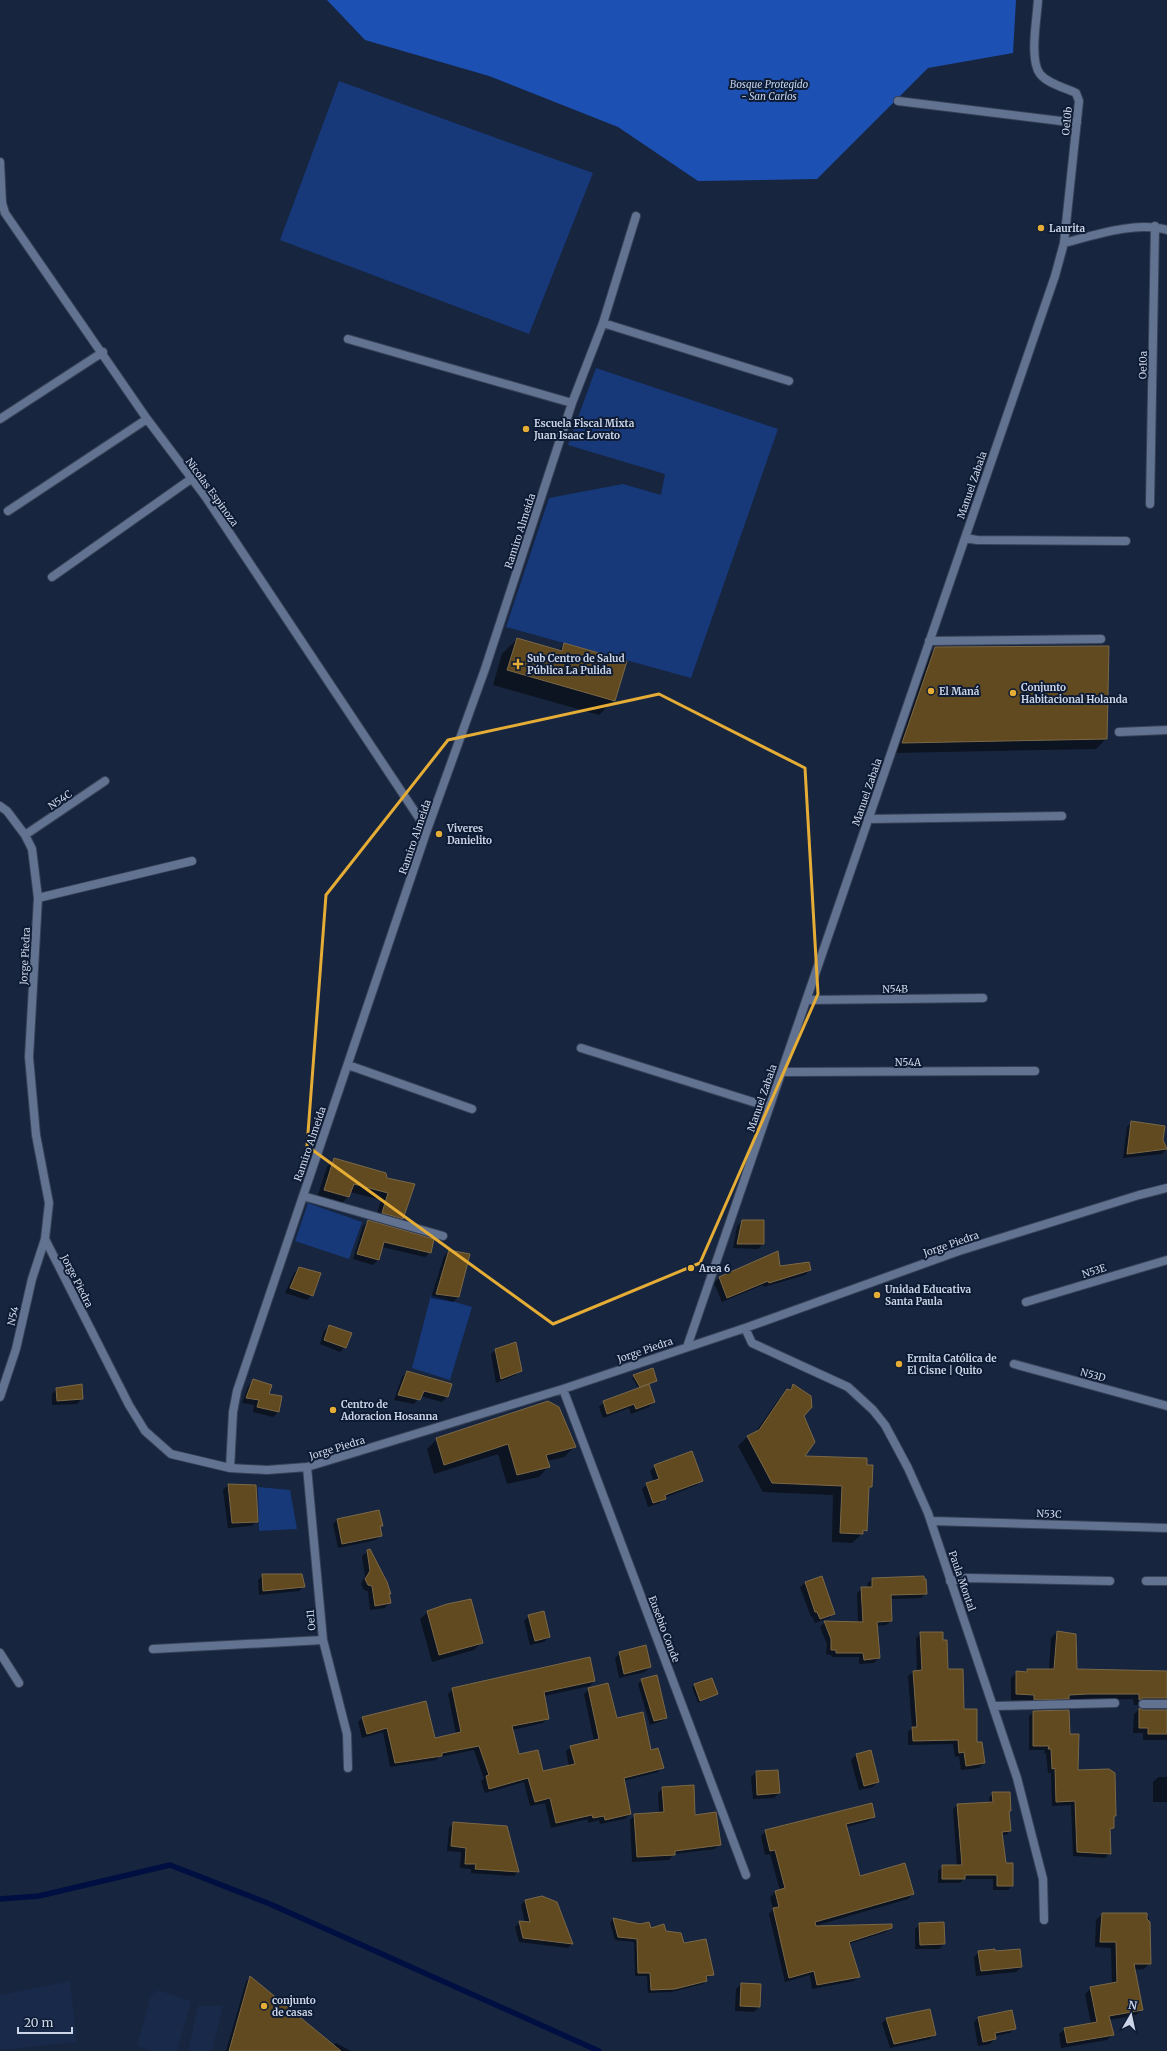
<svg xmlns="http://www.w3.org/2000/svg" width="1167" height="2051" viewBox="0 0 1167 2051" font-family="Merriweather,serif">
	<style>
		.built { fill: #182949 }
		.green { fill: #17397a }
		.forest { fill: #1c50b3 }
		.shadow { fill: #0007 }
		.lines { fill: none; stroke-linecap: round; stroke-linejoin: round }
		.stream { stroke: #000f42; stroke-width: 5.5 }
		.building { fill: #614a1f; stroke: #7a6848 }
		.minor-casing { stroke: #374157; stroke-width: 10 }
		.minor { stroke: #627391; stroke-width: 8 }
		.marked { fill: none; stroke: #e5ad36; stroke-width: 3; stroke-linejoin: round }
		.poi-dot { fill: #e5ad36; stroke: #0e1b34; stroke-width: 1.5 }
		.labels { text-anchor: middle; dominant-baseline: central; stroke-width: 4; stroke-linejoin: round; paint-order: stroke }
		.park-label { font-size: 10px; font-style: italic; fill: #c3d2eb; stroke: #0e1b34 }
		.street-label { font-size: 10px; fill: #ccd5e7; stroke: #0e1b34 }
		.poi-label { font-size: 10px; font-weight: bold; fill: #ccd5e7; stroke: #0e1b34; text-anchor: start }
	</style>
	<rect width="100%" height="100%" fill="#17253e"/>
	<!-- built -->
	<path class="built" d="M70,1981L77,2042L0,2050V1995Z
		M158,1990L191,2001L177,2051H151L137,2046L151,1995Z
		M198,2006H223L212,2051H188Z"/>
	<!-- green -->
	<path class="green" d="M339,81L593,173L529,334L280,240Z
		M596,368L778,429L691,678L506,627L549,498L623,484L661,495L665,474L568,445Z
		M308,1203L362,1222L349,1259L295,1241Z
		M431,1295L472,1307L450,1380L412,1368Z
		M258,1487L290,1490L297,1529L259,1531Z"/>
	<!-- forest -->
	<path class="forest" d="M327,0H1016L1013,53L928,68L817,179L698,181L618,127L489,76L365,40Z"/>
	<!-- shadow -->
	<path class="shadow" d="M517,639L558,651L565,644L614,700L599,715L493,685L502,654Z
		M935,648L1106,739L1096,749L892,753L925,658Z
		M1132,1122L1162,1140L1167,1149L1162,1154L1123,1158L1127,1127Z
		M334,1159L385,1174L402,1218L394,1226L375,1220L381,1200L350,1192L348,1197L340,1205L317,1198L327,1167Z
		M368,1221L430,1252L425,1257L382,1247L378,1260L373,1265L353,1259L363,1226Z
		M742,1221L763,1244L758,1249L733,1248L737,1226Z
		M449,1251L458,1297L453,1302L431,1298L444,1256Z
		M777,1253L779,1267L810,1270L805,1275L764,1287L763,1285L722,1302L714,1283L719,1278Z
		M299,1268L312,1295L307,1300L285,1293L294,1273Z
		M329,1326L345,1347L340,1352L320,1344L324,1331Z
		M496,1350L521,1370L516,1375L496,1383L491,1354Z
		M407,1372L447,1397L442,1402L420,1396L414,1404L394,1400L402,1377Z
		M634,1376L656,1381L648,1385L654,1402L649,1407L631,1414L629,1408L603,1418L599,1407L604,1402L639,1389L632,1378Z
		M253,1381L268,1395L281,1397L278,1412L273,1417L253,1412L254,1405L242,1403L248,1386Z
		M793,1385L802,1416L803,1457L871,1486L868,1490L866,1530L852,1543L832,1542L833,1495L763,1492L738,1446L748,1436L755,1433L778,1400Z
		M57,1389L82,1399L77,1404L52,1405V1394Z
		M437,1439L574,1447L564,1457L547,1461L549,1466L539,1477L507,1484L498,1454L434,1474L427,1449Z
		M655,1466L702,1480L697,1485L664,1498L660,1503L648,1507L642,1489L647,1484L654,1482L650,1471Z
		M228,1485L257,1521L252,1526L228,1528L223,1490Z
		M337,1520L382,1526L379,1528L381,1535L376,1540L338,1548L333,1524Z
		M370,1550L390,1594L388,1596L389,1603L385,1608L370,1610L368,1591L364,1590L361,1584L365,1576L362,1556Z
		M263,1575L304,1586L299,1591L259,1595L258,1580Z
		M872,1579L926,1593L921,1598L890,1599L891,1621L886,1625L876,1626L879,1658L874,1663L859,1664V1657H832L831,1655L826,1654L827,1644L820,1627L825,1622H858L857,1593L862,1588H868L867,1584Z
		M805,1583L834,1614L829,1618L815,1623L812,1616L811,1617L800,1587Z
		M428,1612L482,1642L474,1650L432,1662L420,1619Z
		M529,1616L549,1637L544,1642L530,1645L524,1621Z
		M1057,1632L1075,1635L1076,1670L1167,1671V1709L1164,1704L1134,1705L1133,1699L1066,1700L1028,1705V1700H1011V1678L1017,1672H1024L1027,1670H1049L1051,1638Z
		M921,1633L963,1710L984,1763L979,1768L961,1770L959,1756L955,1757L953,1744L908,1745V1732L912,1728L908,1676L913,1672H917L916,1638Z
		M620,1653L650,1667L645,1672L619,1678L615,1658Z
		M642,1680L666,1718L662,1721L650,1725L638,1684Z
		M594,1681L590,1686L544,1696L548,1719L543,1723L512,1730L519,1755L542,1772L569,1766L566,1751L571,1747L594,1741L584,1694L589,1689L616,1719L650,1751L662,1767L658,1772L623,1781L630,1814L625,1819L600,1824L599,1820L588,1823V1819L551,1828L545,1803L530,1806L524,1782L485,1793L481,1781L484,1779L474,1750L439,1757L436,1760L390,1767L383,1732L362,1738L358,1722L363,1717L434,1739L456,1734L448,1694L453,1689Z
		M695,1685L717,1694L698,1703L692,1687Z
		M1139,1709L1143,1711L1167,1710V1740H1143V1733H1133L1134,1714Z
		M1034,1712L1069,1735L1077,1771L1115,1816L1113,1818V1828L1109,1832L1110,1853L1105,1858L1073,1856L1071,1805L1052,1806L1051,1773H1048L1046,1753H1044L1045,1750H1029V1716Z
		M856,1755L878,1782L873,1787L859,1790L851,1760Z
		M756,1772L779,1793L774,1798L753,1799L751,1777Z
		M1158,1777H1167V1802H1153V1782Z
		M663,1788L694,1816L720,1844L715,1849L674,1854L669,1860L632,1862L630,1820L635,1815L659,1813L658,1793Z
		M993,1793L1010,1811L1008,1812L1010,1831L1006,1835H1002L1005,1864L1012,1886L1008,1890H993V1879H964L960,1883H938V1871L943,1866H957L953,1809L957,1805L989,1803V1798Z
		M874,1816L869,1821L846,1827L859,1877L913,1894L908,1899L811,1927H891L886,1932L849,1944L859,1976L854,1981L812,1989L810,1975L785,1982L769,1914L773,1909L770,1897L775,1892L780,1891L770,1854L765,1855L761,1836L766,1831Z
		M453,1823L518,1872L514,1876L471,1873V1869L460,1868L461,1852L447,1851L449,1828Z
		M525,1901L557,1903L572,1944L568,1948L519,1942L515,1927L520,1922L525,1923L521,1905Z
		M1102,1914L1149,1917L1150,1963L1144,1969L1134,1970L1142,2010L1136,2015L1109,2020L1113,2034L1107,2040L1061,2048L1059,2034L1065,2029L1091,2024L1085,1994L1091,1988L1112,1984L1111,1948L1095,1947L1096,1920Z
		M613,1919L640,1925L665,1932L684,1945L713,1974L706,1979V1981L703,1984L671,1992L648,1993L647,1976H635L634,1942L615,1940L610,1923Z
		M920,1924L944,1944L939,1949H915V1929Z
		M979,1952L1021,1967L1016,1972L976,1976L974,1957Z
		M250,1977L333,2046L336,2043L351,2051H226L246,1982Z
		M741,1984L759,2007L754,2012L735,2011L736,1989Z
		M887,2018L935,2034L930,2039L890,2048L882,2023Z
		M978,2018L1015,2028L1010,2033L995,2036V2039L990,2044L978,2046L974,2023Z"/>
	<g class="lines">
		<!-- stream -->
		<path class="stream" d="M0,1899L39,1896L170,1865L270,1904L599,2051"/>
	</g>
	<!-- building -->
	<path class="building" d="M517,638L562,651L564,643L627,661L615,701L507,670Z
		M1109,646L1107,739L902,743L935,647Z
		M1131,1121L1165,1126L1163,1140L1167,1149L1127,1154Z
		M334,1158L386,1173L387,1178L415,1184L403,1219L382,1213L388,1193L354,1184L349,1197L324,1190Z
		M368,1220L434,1239L431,1253L384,1242L379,1260L357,1254Z
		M742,1220H764V1244H737Z
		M449,1250L470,1254L459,1297L436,1294Z
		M778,1251L780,1266L809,1262L811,1270L769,1283L768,1281L727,1298L719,1277Z
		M299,1267L321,1273L313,1296L290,1288Z
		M329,1325L352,1333L346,1348L324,1340Z
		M516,1342L522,1371L501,1379L495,1349Z
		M653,1368L657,1381L640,1387L633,1375Z
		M407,1371L452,1384L448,1397L424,1391L420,1400L398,1395Z
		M253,1379L272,1385L269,1394L282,1396L279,1412L257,1407L259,1400L246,1398Z
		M82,1384L83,1399L57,1401L56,1388Z
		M649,1384L655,1402L636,1409L634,1404L607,1414L603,1401Z
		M793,1384L811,1396L812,1407L804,1416L815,1442L805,1456L867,1458V1465H873L872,1487H869L867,1531L863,1530V1534L840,1533L842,1486L772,1483L747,1436L759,1430L787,1389L791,1390Z
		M548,1401L559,1407L576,1447L546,1455L550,1467L517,1475L508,1444L444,1465L436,1438Z
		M692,1451L703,1481L665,1495L666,1499L653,1503L646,1483L659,1479L654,1465Z
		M228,1484L256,1485L258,1522L232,1523Z
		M379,1510L383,1526H380L382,1536L342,1544L337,1519Z
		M370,1549L387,1582L391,1594L389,1593L391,1603L375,1606L372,1586L368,1585L365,1579L370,1571L367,1550Z
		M262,1574H302L305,1587L263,1591Z
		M822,1576L835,1614L820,1619L817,1612H815L805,1582Z
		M924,1576V1579H926L927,1594L891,1595L892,1621L877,1622L880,1658L864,1660L863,1653H836V1650H831V1639L824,1621L863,1622L861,1587H872V1578Z
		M471,1599L483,1643L439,1655L427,1611L447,1604Z
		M544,1611L550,1637L535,1641L528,1615Z
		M1057,1631L1076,1634L1077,1669L1167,1671V1698H1143L1139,1700V1694H1088L1069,1695V1699L1034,1700V1695L1016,1694V1671L1027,1672V1669H1054Z
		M920,1632H943V1640H947L948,1669H963L964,1709H977V1742H982L985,1763L966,1766L964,1752L959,1753L958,1740L913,1741L912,1727H917L913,1671L922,1670Z
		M646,1645L651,1667L624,1674L619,1652Z
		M590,1657L595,1681L544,1692L549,1719L512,1726L519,1754L538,1750L543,1771L575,1764L570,1746L599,1739L588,1688L608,1683L617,1718L643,1712L651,1750L658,1748L664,1768L624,1778L631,1814L605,1820L604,1816L593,1818L592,1815L556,1823L550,1798L535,1802L528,1778L489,1789L486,1776L489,1775L479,1746L442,1753V1756L395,1763L387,1728L367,1734L362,1717L426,1701L435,1738L461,1732L452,1688Z
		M657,1675L667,1718L654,1721L641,1679Z
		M712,1678L718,1694L700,1701L694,1684Z
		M1139,1708L1143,1710H1167V1734H1148V1728H1139Z
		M1069,1710L1070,1734H1079L1078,1770L1109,1769L1115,1773L1116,1816H1114V1828L1110,1829L1111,1854L1077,1852L1075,1801L1056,1802L1055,1768L1052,1769L1051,1749H1048L1049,1746H1033V1711Z
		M871,1750L879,1782L864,1786L856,1754Z
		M778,1770L780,1793L757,1795L756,1771Z
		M694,1785L695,1815L716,1812L721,1845L675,1851V1855L637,1857L634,1814L664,1812L662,1787Z
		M992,1792H1010L1011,1811H1009L1011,1831L1002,1832L1006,1863H1013V1886H997V1875H965V1879H942V1865H962L957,1804L993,1802Z
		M872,1803L875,1817L846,1824L860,1876L905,1863L914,1894L815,1922L816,1926L892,1924V1928L849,1942L860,1977L817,1985L814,1971L789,1978L773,1908L779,1907L775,1891L785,1888L775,1850L770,1851L765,1830Z
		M453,1822L507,1826L519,1872L475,1869L476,1864H465L466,1848L451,1846Z
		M542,1896L557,1902L573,1944L523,1938L519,1921L530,1922L525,1900Z
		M1102,1913H1147V1919L1150,1922L1151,1964H1134L1143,2010L1109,2016L1114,2035L1067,2043L1064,2028L1097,2022L1090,1987L1117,1982L1116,1942H1100Z
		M613,1918L640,1924L649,1922L651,1928L664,1924L666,1931L681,1933L684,1943L706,1939L714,1975L706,1976L707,1981L675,1989L651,1990L650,1973H638L637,1939L618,1937Z
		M944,1922L945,1944L920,1945L919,1923Z
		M995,1949V1951L1020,1949L1022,1967L981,1971L978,1951Z
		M250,1976L341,2051H229Z
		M741,1983L761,1984L760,2007L740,2006Z
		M930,2009L936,2035L894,2044L886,2018Z
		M1012,2010L1016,2029L995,2033L996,2039L983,2042L978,2017Z"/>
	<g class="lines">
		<!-- minor casing -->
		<g class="minor-casing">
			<path id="minor" d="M898,101L1077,123
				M0,162L2,203L5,213L147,419L205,496L427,830
				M1064,243C1095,235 1136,221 1167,230
				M603,323L789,381
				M348,339L572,403
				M0,419L103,352
				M1150,504L1155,226
				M8,511L147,419
				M965,538L977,540L1126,541
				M52,577L191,479
				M929,641L1101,639
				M1119,732L1167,730
				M0,806L7,811L25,835L32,849L38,898L29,1057L36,1135L49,1203L45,1239L32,1279L16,1349L0,1397
				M868,819L1062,816
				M25,835L105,781
				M38,898L192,861
				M807,1000L983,998
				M581,1048L769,1107
				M348,1065L472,1109
				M782,1072L1035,1071
				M303,1196L443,1236
				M45,1239L129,1405L145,1431L171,1454L230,1468L267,1470L307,1467L563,1389L745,1328L959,1251L1139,1195L1167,1188
				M1026,1302L1167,1260
				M745,1328L752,1343L848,1387L873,1410L885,1425L908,1468L928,1513L1017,1778L1043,1879L1044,1920
				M687,1347L1055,276L1064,243L1079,101L1076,93C1066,88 1048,84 1040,74C1029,60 1037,18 1038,0
				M1014,1364L1167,1406
				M563,1389L746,1875
				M307,1467L323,1640L347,1734L348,1768
				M230,1468L233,1412L237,1391L427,830L485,669L572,403L603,323L636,216
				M931,1521L1167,1528
				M950,1581L967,1578L1110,1581
				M1146,1581H1167
				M153,1649L323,1640
				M0,1653L19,1683
				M1143,1704H1167
				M994,1706L1115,1703"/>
		</g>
		<!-- minor -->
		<use href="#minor" class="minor"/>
	</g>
	<!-- marked area -->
	<path class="marked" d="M659,694L805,768L818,994L700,1263L553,1324L307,1146L326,895L448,740Z"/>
	<!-- markers -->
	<g class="poi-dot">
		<circle cx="1041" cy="228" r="4"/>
		<circle cx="526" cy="429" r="4"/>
		<path d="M516 658h4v4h4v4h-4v4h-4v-4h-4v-4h4z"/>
		<circle cx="931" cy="691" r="4"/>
		<circle cx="1013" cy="693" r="4"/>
		<circle cx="439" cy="834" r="4"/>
		<circle cx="691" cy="1268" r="4"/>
		<circle cx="877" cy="1295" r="4"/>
		<circle cx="899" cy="1364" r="4"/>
		<circle cx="333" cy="1410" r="4"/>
		<circle cx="264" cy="2006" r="4"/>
	</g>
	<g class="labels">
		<!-- park labels -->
		<g class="park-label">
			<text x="769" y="84">Bosque Protegido<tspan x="769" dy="12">- San Carlos</tspan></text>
		</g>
		<!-- street labels -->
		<g class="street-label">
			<text transform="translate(1067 121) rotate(-84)">Oe10b</text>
			<text transform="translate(1143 365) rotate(-89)">Oe10a</text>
			<text transform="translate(972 485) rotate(-71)">Manuel Zabala</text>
			<text transform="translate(212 492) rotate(54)">Nicolas Espinoza</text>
			<text transform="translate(520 531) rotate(-72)">Ramiro Almeida</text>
			<text transform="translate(867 792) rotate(-71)">Manuel Zabala</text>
			<text transform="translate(60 800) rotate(-34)">N54C</text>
			<text transform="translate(415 837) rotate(-71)">Ramiro Almeida</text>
			<text transform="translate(25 956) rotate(-87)">Jorge Piedra</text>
			<text transform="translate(895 989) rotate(-1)">N54B</text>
			<text x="908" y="1062">N54A</text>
			<text transform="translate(762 1098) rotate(-71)">Manuel Zabala</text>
			<text transform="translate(310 1144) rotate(-71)">Ramiro Almeida</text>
			<text transform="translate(951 1244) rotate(-19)">Jorge Piedra</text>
			<text transform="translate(1094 1271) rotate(-17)">N53E</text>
			<text transform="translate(77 1281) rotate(63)">Jorge Piedra</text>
			<text transform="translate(13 1316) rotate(-77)">N54</text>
			<text transform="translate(645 1350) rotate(-19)">Jorge Piedra</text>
			<text transform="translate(1093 1375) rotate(15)">N53D</text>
			<text transform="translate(337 1448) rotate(-17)">Jorge Piedra</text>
			<text transform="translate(1049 1514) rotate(2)">N53C</text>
			<text transform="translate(962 1581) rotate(71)">Paula Montal</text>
			<text transform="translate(311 1620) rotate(-95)">Oe11</text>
			<text transform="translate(664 1629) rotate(69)">Eusebio Conde</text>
		</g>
		<!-- poi labels -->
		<g class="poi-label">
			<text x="1049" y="228">Laurita</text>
			<text x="534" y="423">Escuela Fiscal Mixta<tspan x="534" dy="12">Juan Isaac Lovato</tspan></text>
			<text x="527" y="658">Sub Centro de Salud<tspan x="527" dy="12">Pública La Pulida</tspan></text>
			<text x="1021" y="687">Conjunto<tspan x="1021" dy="12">Habitacional Holanda</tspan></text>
			<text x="939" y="691">El Maná</text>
			<text x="447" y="828">Viveres<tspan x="447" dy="12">Danielito</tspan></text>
			<text x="699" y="1268">Area 6</text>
			<text x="885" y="1289">Unidad Educativa<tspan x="885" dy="12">Santa Paula</tspan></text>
			<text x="907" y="1358">Ermita Católica de<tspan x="907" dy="12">El Cisne | Quito</tspan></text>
			<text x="341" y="1404">Centro de<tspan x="341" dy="12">Adoracion Hosanna</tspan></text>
			<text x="272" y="2000">conjunto<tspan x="272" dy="12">de casas</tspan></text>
		</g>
	</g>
	<!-- north arrow -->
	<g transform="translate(1131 2015) rotate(9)" stroke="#0e1b34" stroke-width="3" paint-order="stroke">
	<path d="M0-3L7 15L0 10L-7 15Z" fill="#ccd5e7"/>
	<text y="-6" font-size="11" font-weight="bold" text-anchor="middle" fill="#ccd5e7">N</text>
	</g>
	<!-- scale -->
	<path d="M18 2027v6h54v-6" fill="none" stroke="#ccd5e7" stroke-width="2"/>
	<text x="24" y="2027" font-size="12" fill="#ccd5e7" stroke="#0e1b34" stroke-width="3" paint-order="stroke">20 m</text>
</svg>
